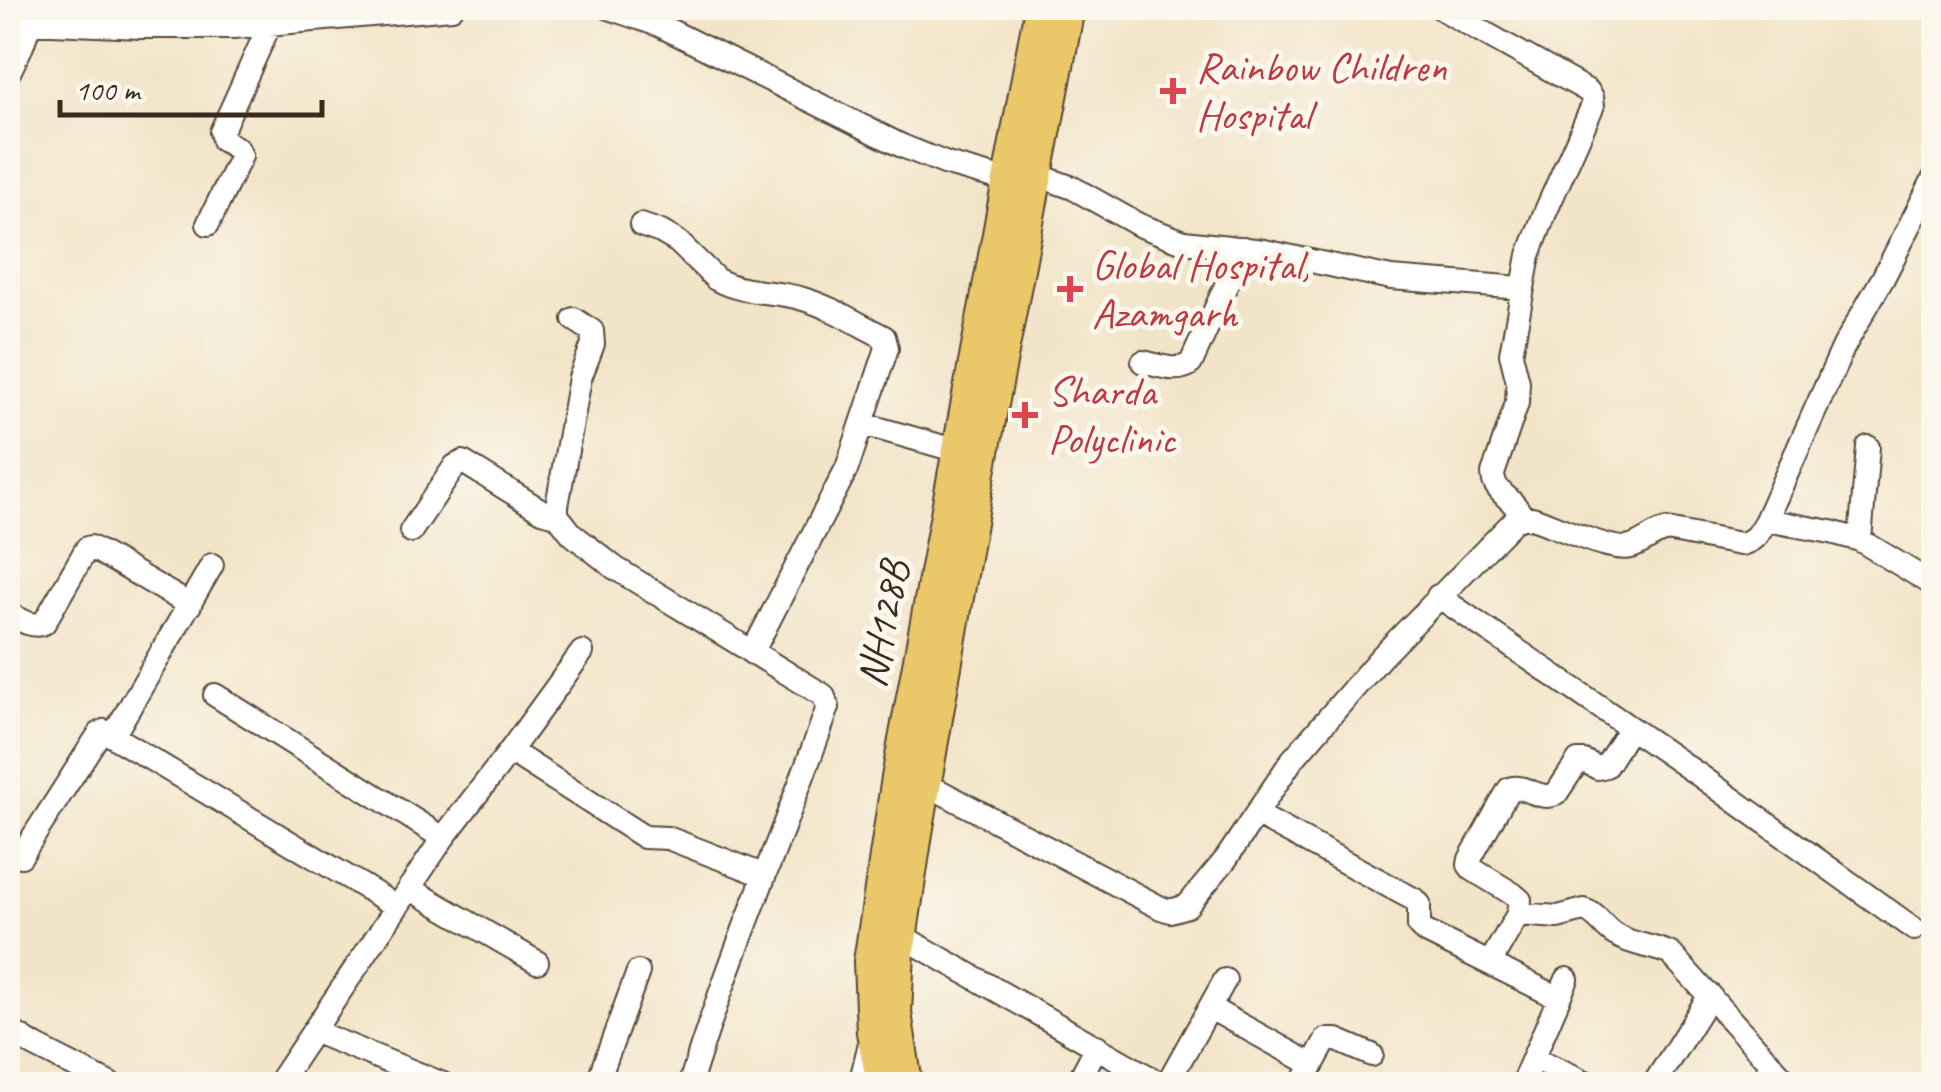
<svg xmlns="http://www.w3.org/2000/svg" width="1941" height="1092" viewBox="0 0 1941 1092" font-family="Caveat,sans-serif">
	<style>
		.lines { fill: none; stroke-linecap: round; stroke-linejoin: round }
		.minor-casing { stroke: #564638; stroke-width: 26 }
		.highway-casing { stroke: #564638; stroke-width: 36 }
		.minor { stroke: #fff; stroke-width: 22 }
		.highway { stroke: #eac769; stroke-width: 32 }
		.health-dot { fill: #e0444e; stroke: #fbf7ec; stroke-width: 4 }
		.labels { text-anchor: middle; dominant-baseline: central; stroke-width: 10; stroke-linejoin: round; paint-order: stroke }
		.health-label { font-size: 42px; fill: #be3a42; stroke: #fbf7ec; text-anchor: start }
		.street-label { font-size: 42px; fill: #3b2a1e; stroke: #fbf7ec }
	</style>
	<rect width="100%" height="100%" fill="#fbf7ec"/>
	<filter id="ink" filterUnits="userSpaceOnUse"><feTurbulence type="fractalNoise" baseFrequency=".01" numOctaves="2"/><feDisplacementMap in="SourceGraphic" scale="20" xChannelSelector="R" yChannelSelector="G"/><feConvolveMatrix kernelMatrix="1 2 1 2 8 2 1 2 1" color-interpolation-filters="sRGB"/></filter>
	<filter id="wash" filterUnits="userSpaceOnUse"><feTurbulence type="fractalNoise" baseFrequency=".0048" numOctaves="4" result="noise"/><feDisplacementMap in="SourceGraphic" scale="40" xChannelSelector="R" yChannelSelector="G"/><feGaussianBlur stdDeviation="2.25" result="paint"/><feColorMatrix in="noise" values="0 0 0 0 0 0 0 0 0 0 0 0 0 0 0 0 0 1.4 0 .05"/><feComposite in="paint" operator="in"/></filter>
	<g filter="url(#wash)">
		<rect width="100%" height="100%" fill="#f2e4c8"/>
	</g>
	<g filter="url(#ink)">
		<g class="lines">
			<!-- minor casing -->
			<g class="minor-casing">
				<path id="minor" d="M609,8L659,25L902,146L947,164L1009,181
					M1442,9L1588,91L1592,97L1593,105L1545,213L1529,255L1511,354L1518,382L1517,403L1493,474C1493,494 1516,498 1522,518
					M8,21L141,27H234L452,8
					M8,74L22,46L30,23
					M1037,175L1073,188L1139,225L1184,242L1264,251L1391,278L1521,288
					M208,224L241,156L238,149L223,140L221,132L270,24
					M641,225L661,232L678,242L716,279C744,295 774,290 803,299C831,307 858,324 884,337L887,348L847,468L752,653
					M574,319L592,331L593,344L580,378L557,506V515L572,534L615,568L823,695L828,707C784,833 729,956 690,1084
					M1143,362C1158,365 1178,374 1191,363L1243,248
					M863,424L958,451
					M1766,520L1831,532L1860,540L1934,585
					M411,531L455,466L463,462L542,511L557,515
					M1860,540L1868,447
					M1438,596L1699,775L1914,929
					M8,613C18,618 32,629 44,623L87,548L91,547L190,605
					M215,695L443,838
					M113,736L212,565
					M510,751L644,837L668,838L763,875
					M924,783L1161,908L1170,911L1187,906L1226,859L1292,760L1381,657L1514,521L1522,518H1532C1554,525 1612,553 1631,547C1644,543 1653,533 1667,530L1740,544C1755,542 1759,532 1766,520L1844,346L1883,278L1934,178
					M1256,814L1415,900L1419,904V926L1424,931L1559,998
					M21,856L99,734L104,731L396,906
					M409,888L537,962
					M1518,914L1558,917L1584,910C1599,915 1603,928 1616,935C1632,945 1654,946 1671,954L1789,1084
					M900,935L1161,1084
					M1490,963L1518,914L1520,900L1513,894L1472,869L1469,865L1470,859L1509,789C1525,783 1539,802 1556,794L1578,761H1584L1598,768L1606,766L1630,728
					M1210,1008L1313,1065
					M8,1029L35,1046L110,1084
					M313,1031L443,1084
					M1534,1058L1590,1084
					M278,1084L443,838L510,751L582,652
					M597,1084L638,972
					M860,1084L871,1039
					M1077,1084L1097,1046
					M1167,1084L1225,980
					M1302,1084L1326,1040H1337L1372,1055
					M1522,1084L1567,979
					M1654,1084L1710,995"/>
			</g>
			<!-- highway casing -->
			<g class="highway-casing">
				<path id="highway" d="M883,1084L873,1032L870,962L898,778L1041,8
					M906,1084L895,1013L898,952L916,833L976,488L1068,8"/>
			</g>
			<!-- minor -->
			<use href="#minor" class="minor"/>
			<!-- highway -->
			<use href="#highway" class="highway"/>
		</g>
	</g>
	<!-- markers -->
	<g class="health-dot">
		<path d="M1168 76h10v10h10v10h-10v10h-10v-10h-10v-10h10z"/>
		<path d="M1065 274h10v10h10v10h-10v10h-10v-10h-10v-10h10z"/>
		<path d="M1020 400h10v10h10v10h-10v10h-10v-10h-10v-10h10z"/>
	</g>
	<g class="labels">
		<!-- health labels -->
		<g class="health-label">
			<text x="1196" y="67">Rainbow Children<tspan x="1196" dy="48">Hospital</tspan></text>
			<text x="1092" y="265">Global Hospital,<tspan x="1092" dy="48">Azamgarh</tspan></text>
			<text x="1048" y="391">Sharda<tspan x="1048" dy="48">Polyclinic</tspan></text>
		</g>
		<!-- street labels -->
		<g class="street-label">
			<text transform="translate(883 624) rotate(-79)">NH128B</text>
		</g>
	</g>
	<!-- margin -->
	<rect width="1941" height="1092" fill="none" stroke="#fbf7ec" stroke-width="40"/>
	<!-- scale -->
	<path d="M60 100v15h262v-15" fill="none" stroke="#3b2a1e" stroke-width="5"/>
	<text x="75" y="100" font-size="30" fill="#3b2a1e" stroke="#fbf7ec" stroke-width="8" paint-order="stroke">100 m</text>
</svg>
